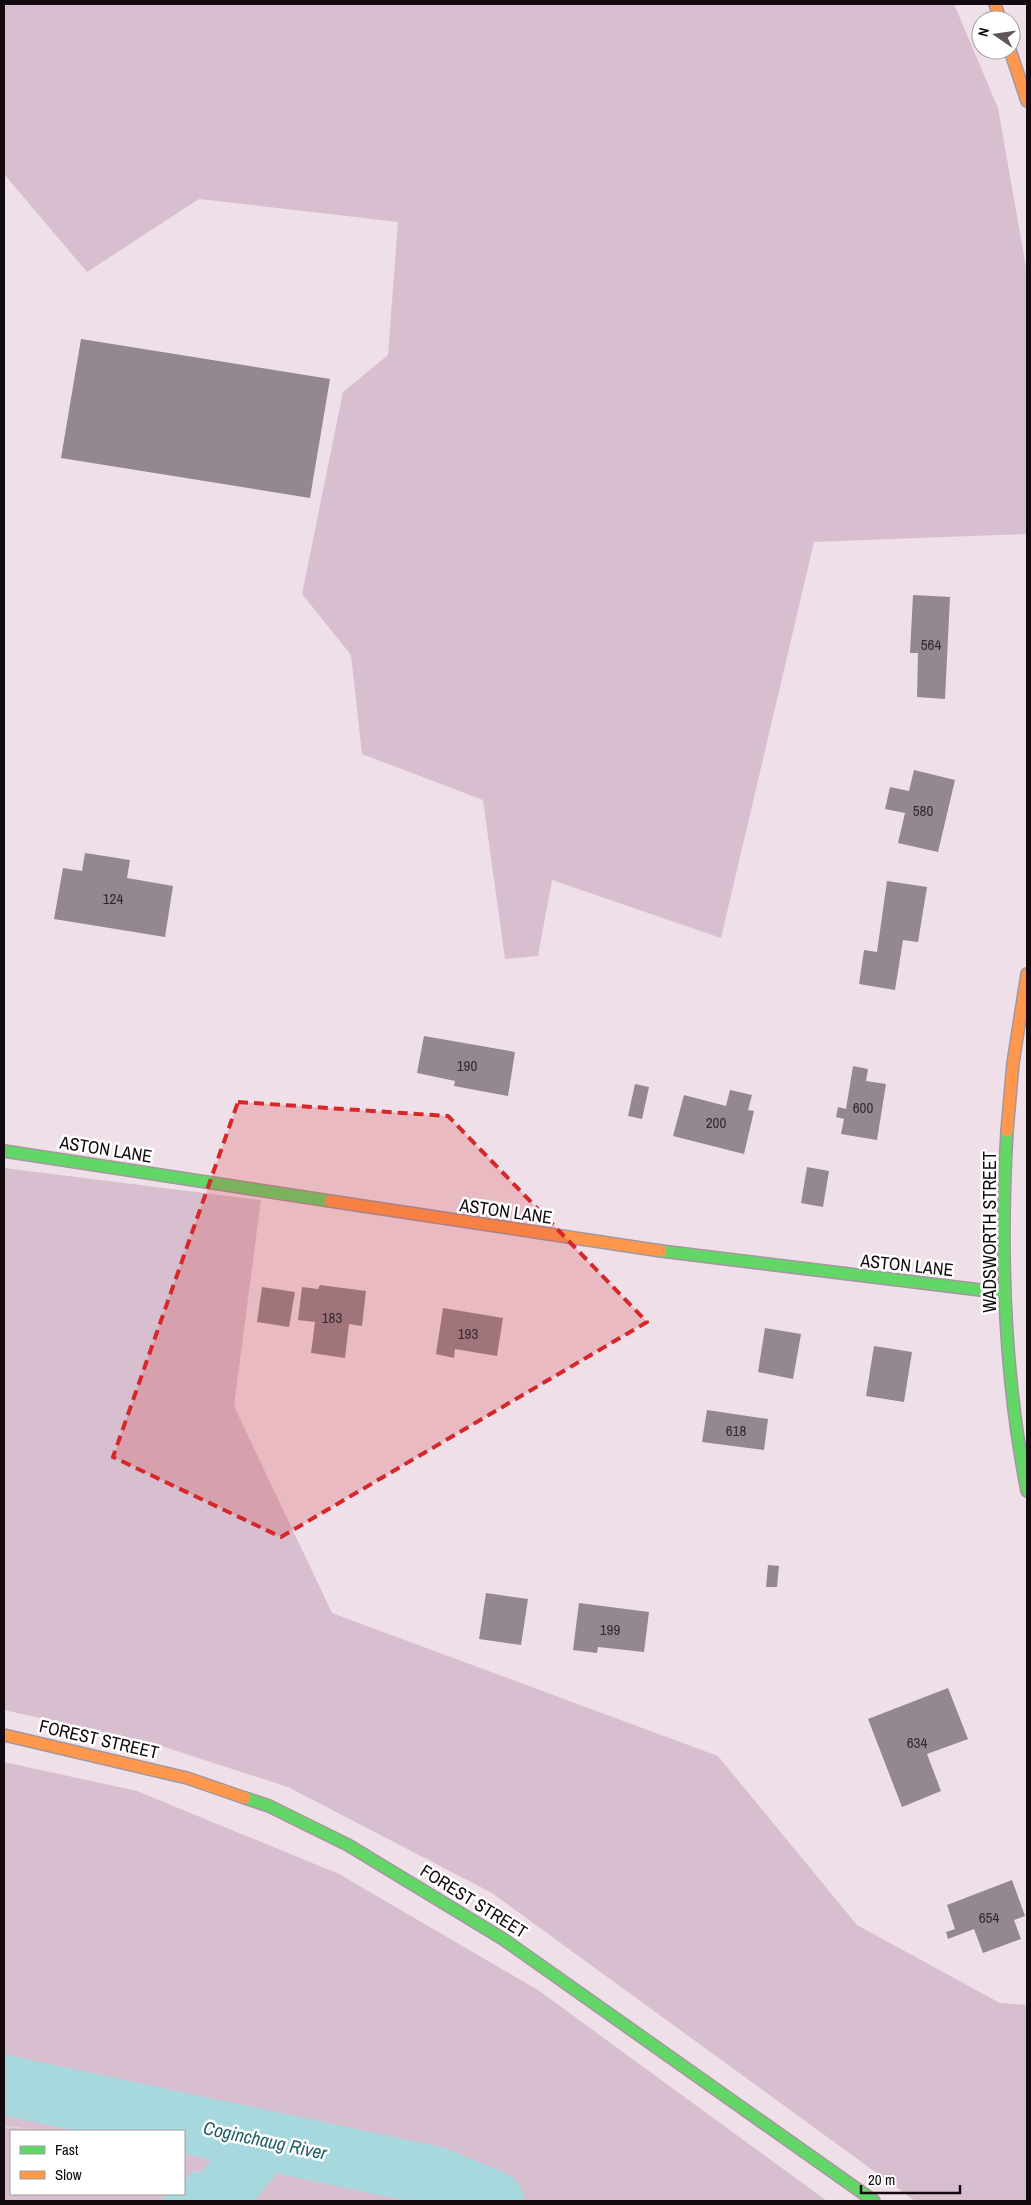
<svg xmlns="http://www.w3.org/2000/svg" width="1031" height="2205" viewBox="0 0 1031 2205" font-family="'Archivo Narrow',sans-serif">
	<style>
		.green { fill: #d8bfcf }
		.water { fill: #a7d8de }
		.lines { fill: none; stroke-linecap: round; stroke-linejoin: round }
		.river { stroke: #a7d8de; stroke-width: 60 }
		.building { fill: #93888f }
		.fast-casing { stroke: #a3979e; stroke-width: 14 }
		.slow-casing { stroke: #a3979e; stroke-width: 14 }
		.fast { stroke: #63d668; stroke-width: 11 }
		.slow { stroke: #ff974d; stroke-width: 11 }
		.marked { fill: #d62828; fill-opacity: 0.2; stroke: #d62828; stroke-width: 4; stroke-dasharray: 10 6; stroke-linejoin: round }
		.labels { text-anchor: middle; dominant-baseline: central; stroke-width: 5; stroke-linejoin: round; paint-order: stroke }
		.number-label { font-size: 15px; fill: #322a2f }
		.street-label { font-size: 18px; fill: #120a0f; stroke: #fff }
		.water-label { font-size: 19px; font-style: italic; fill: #226266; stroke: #fff }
	</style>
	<rect width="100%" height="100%" fill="#efdfe9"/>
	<!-- green -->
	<path class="green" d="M4,4H954L998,108L1027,273V534L814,542L721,938L552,880L538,956L505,959L483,800L362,754L351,655L302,594L343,392L388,355L398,222L199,199L87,272L4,174Z
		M4,1168L261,1200L234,1406L332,1613L718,1756L857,1925L1000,2003L1027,2005V2201H915L492,1893L288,1787L152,1743L4,1710Z
		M4,1762L137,1791L339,1874L538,1990L827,2201H250L263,2189L195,2171L184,2180V2131H11V2194H168L160,2201H4V2127L33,2129L4,2126Z"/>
	<!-- water -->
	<path class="water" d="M194,2171L264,2189L250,2201H160L168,2194H184V2180Z"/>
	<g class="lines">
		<!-- river -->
		<path class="river" d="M4,2085L434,2176L494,2201
			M216,2201L265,2140"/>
	</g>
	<!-- building -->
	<path class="building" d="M81,339L330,379L310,498L61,458Z
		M913,595L950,597L945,699L917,697L918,653H910Z
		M914,770L955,780L938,852L898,843L905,813L885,809L890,787L909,791Z
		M85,853L130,860L127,878L173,886L165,937L54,919L63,868L82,871Z
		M887,881L927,887L918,942L903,940L895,990L859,984L864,950L877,952Z
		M424,1036L515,1052L508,1096L454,1086L455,1081L417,1073Z
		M853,1066L868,1069L866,1081L886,1084L877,1140L841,1134L844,1119L836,1117L838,1107L846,1109Z
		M635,1084L649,1087L642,1119L628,1116Z
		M730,1090L752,1095L748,1110L754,1111L744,1154L673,1136L684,1095L726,1106Z
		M807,1167L829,1171L823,1207L801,1203Z
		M320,1285L366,1291L362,1326L349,1324L345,1358L311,1353L315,1322L298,1320L302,1287L318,1289Z
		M262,1287L295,1292L289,1327L257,1322Z
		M443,1308L503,1318L497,1356L455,1349L454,1358L436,1354Z
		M765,1328L801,1334L793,1379L758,1372Z
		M874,1346L912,1352L904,1402L866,1396Z
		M707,1410L768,1419L764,1450L702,1442Z
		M768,1565L779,1566L777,1587H766Z
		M486,1593L528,1599L521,1645L479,1639Z
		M579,1603L649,1612L644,1652L598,1647L597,1653L573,1650Z
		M948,1688L968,1739L927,1754L941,1791L902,1807L868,1719Z
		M1012,1880L1025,1916L1014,1920L1021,1939L983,1953L974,1929L948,1939L946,1932L955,1929L947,1905Z"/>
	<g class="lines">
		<!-- fast casing -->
		<g class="fast-casing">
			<path id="fast" d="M1007,1131C1000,1250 1004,1374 1027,1491
				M4,1151L330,1201
				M661,1251L1005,1293
				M245,1798L269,1806L348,1845L503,1939L874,2201"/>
		</g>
		<!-- slow casing -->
		<g class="slow-casing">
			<path id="slow" d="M995,4L1000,20
				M1010,50L1027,101
				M1007,1131L1013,1063L1027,974
				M330,1201L661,1251
				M4,1735L187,1778L245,1798"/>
		</g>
		<!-- fast -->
		<use href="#fast" class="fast"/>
		<!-- slow -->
		<use href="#slow" class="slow"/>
	</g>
	<!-- marked area -->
	<path class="marked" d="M238,1102L448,1116L647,1322L281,1537L113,1457Z"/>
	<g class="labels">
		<!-- number labels -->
		<g class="number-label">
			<text x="931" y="644">564</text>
			<text x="923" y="810">580</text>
			<text x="113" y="898">124</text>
			<text x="467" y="1065">190</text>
			<text x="863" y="1107">600</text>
			<text x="716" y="1122">200</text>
			<text x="332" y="1317">183</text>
			<text x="468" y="1333">193</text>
			<text x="736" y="1430">618</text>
			<text x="610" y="1629">199</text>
			<text x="917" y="1742">634</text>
			<text x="989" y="1917">654</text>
		</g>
		<!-- street labels -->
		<g class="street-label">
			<text transform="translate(106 1149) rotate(9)">ASTON LANE</text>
			<text transform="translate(506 1211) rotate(8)">ASTON LANE</text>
			<text transform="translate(989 1232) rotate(-90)">WADSWORTH STREET</text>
			<text transform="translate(907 1265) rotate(6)">ASTON LANE</text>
			<text transform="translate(99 1739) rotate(13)">FOREST STREET</text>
			<text transform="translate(474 1901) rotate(32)">FOREST STREET</text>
		</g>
		<!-- water labels -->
		<g class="water-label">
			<text transform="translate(265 2140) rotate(12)">Coginchaug River</text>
		</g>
	</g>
	<!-- border -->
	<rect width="1031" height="2205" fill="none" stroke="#120a0f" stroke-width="10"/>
	<!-- legend -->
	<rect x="10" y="2130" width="175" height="65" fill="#ffffff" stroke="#a09d9f"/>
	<rect x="20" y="2146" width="25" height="8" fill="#63d668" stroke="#a09d9f"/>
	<text x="55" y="2155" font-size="15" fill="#120a0f">Fast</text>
	<rect x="20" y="2171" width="25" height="8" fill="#ff974d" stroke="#a09d9f"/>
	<text x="55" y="2180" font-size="15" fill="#120a0f">Slow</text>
	<!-- north arrow -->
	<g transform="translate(996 35) rotate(283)"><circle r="24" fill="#ffffff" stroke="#a09d9f"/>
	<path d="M0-4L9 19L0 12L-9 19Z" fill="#5f555b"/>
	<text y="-8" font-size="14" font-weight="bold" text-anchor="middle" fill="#120a0f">N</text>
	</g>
	<!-- scale -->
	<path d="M861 2185v8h99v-8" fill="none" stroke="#120a0f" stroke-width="2.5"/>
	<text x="868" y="2185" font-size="15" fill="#120a0f" stroke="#ffffff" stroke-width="4" paint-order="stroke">20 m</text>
</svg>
